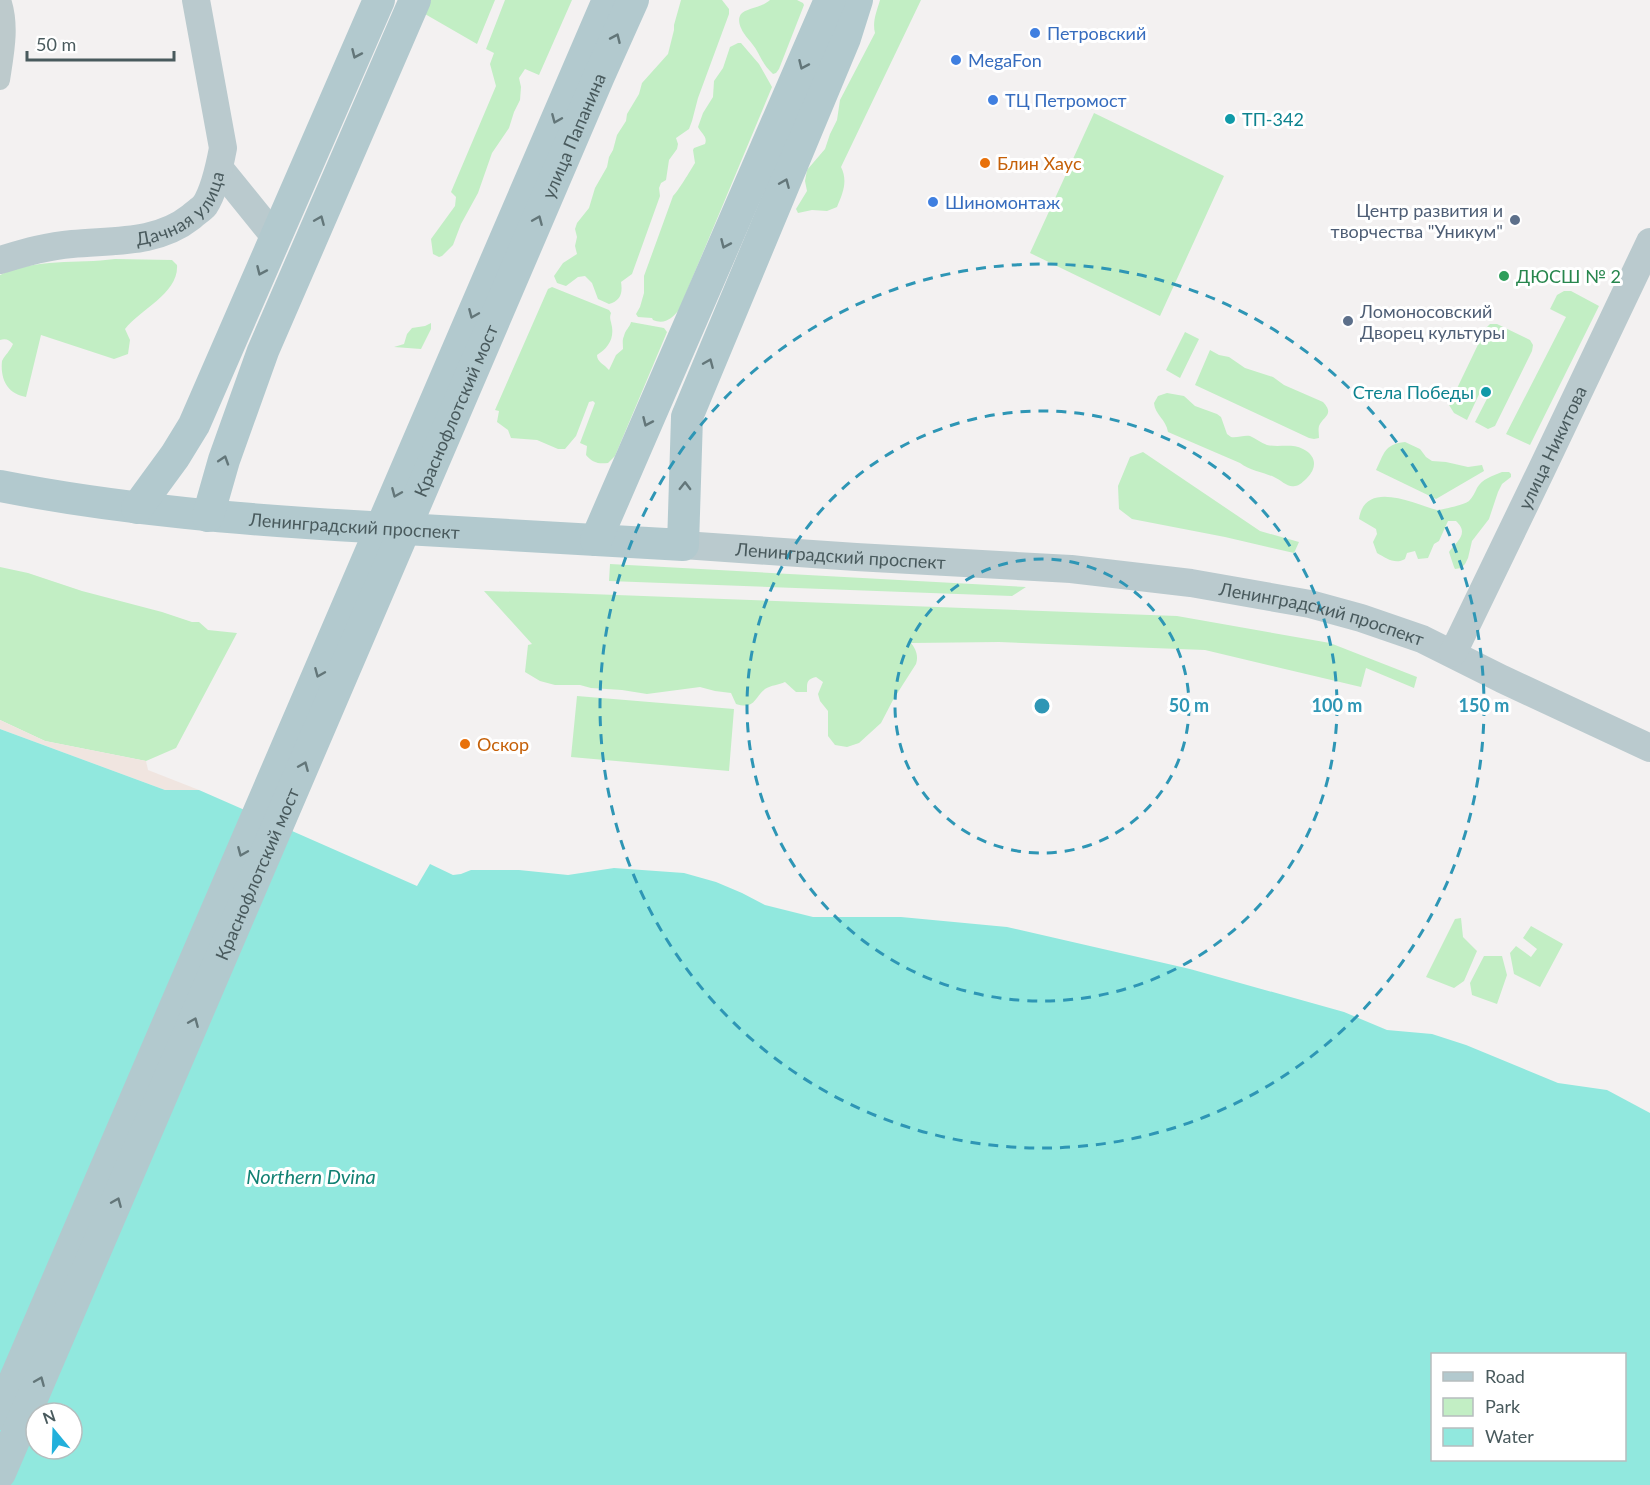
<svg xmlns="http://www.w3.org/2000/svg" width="1650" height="1485" viewBox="0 0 1650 1485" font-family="Lato,sans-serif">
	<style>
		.green { fill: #c2eec4 }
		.sand { fill: #f0e5e0 }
		.water { fill: #91e8de; fill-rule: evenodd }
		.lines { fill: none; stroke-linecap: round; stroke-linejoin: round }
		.street { stroke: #bdcacc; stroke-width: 20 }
		.secondary { stroke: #bacace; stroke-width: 28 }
		.primary { stroke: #b2c9ce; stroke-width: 32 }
		.oneway { stroke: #637679 }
		.ring { fill: none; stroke: #2e96b5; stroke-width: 3; stroke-dasharray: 10 8 }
		.shop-dot { fill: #3f7fe0; stroke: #fff; stroke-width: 2 }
		.culture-dot { fill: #0f9aa8; stroke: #fff; stroke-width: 2 }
		.food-dot { fill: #e8710a; stroke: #fff; stroke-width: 2 }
		.service-dot { fill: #5c6f8a; stroke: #fff; stroke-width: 2 }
		.leisure-dot { fill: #2e9e5b; stroke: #fff; stroke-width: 2 }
		.labels { text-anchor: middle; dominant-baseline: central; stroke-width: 6; stroke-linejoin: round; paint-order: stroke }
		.shop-label { font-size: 18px; fill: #366cbe; stroke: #fff; text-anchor: start }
		.culture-label { font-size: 18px; fill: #0d838f; stroke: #fff; text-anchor: start }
		.street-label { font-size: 18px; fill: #495a5d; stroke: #fff }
		.food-label { font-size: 18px; fill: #c56008; stroke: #fff; text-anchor: start }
		.service-label { font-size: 18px; fill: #4e5e75; stroke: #fff; text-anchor: end }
		.leisure-label { font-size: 18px; fill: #27864d; stroke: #fff; text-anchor: start }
		.water-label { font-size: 20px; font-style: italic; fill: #128173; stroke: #fff }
		.centre { fill: #2e96b5; stroke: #fff; stroke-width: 3 }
		.ring-label { font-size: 18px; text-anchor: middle; font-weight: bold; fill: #2e96b5; stroke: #fff; stroke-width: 6; stroke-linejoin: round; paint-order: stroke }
	</style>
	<rect width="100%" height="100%" fill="#f3f1f1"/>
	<!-- green -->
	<path class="green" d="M431,0H495L477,44L425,14Z
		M505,0H572L539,75L525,69L519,78L521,87L520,100L514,112L509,128L492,153L478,193L461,224L453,245L442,256L439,257L433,254L431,239L455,206L456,197L451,192L496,86L490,64L494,53L486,49Z
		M681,0H722L729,9V14L698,98L692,121L689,129L676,138L678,144L677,149L669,160L666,180L661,183L659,188L660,196L632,274L621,282C623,294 620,301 609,304L598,299L592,283L585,276L578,277L566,286L557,283L554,276L563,263L577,254L575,246L577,237L575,229L577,223L589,208L595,188L607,167L609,157L613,150L617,135L626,121L627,114L639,94L642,83L668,54L674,30V25Z
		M770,0H797L803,3L804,5L779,69L776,73L773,74C765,67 762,60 757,51C753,43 744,36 741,28C739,24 738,18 741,14C746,8 761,8 770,0Z
		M880,0H921L841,167C848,181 843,193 837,207L827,211L812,210L798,213L796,209L807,191L805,181L807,170L825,149L830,134L837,120L840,100L875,33C872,21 877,11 880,0Z
		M738,43H741L759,64L772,87L679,310C672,318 665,325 653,320L652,318L638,317L636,314L640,307L644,293V276L673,196C679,190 690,171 695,163L693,150L694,148L705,144C708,137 701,133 698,127L703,113L713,97L714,81L723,68L730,47Z
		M1094,113L1224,176L1160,316L1030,253Z
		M115,259L172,260L177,265C179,293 141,309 125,329L130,340L128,354L114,359L41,335L26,397C8,394 0,380 2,361C5,355 10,351 13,344C9,340 6,338 0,340V275C36,258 77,264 115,259Z
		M552,287L609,310L611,313C609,319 611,320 612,327C614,340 607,349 597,355C597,362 604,364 609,370L616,355L623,349C623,344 622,340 624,336C625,330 630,327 631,322L664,328L667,332L615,456L608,463C598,464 593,463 586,455L587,446L580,443L595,403L593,401L589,402L576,436L565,449H558L537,440L511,438L508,430L497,422L499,411L495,410L548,289Z
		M1564,291H1571L1599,306L1530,445L1506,434L1566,317L1550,309L1557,295Z
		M431,323V329L421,349L394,347L404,344L407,334L412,328L425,326Z
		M1490,324H1497L1530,340L1533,345L1532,351L1495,426L1488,429L1475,422L1491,391L1482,388L1467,420L1454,413L1449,405L1486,328Z
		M1185,332L1199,339L1180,378L1166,370Z
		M1210,350L1219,355L1229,357L1245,368L1273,377L1284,385L1323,402C1335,415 1323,416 1319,426C1318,430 1319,434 1319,438L1314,439L1309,438L1195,385Z
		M1167,393L1184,396L1195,406L1217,414L1221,417L1227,434L1231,437C1237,438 1244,435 1250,436C1255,438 1261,443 1267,445C1279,448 1291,443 1303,449C1317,456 1317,468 1307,478C1304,481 1299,486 1295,486C1288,488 1281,480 1274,477C1263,472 1250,471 1240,463L1168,432C1166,419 1155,415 1154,403L1158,396Z
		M1405,442L1420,449L1426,457L1432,461L1446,462L1468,467L1482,465L1484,471L1436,499L1376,470C1384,454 1384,444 1405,442Z
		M1143,452L1260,531L1299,542L1294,553L1225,537L1132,519L1119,509L1118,486L1130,457Z
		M1502,472H1509L1511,474V477L1502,484L1498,492L1489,519L1472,541L1468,558L1465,564L1461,568L1455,569L1454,567L1449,552C1456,542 1470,534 1456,521H1448L1439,541L1434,544L1428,558L1418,559L1415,551L1407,553L1405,559C1395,565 1386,558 1377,553L1373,542L1377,534L1376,529L1359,519C1365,479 1414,504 1437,510C1442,510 1466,504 1469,501C1473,497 1475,492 1477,488C1482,479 1492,476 1502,472Z
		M610,564L1026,587L1012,596L609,581Z
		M0,567L28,573L82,591L162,612L192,622H199L208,630L237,633L176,748L146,761L45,741L0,720Z
		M484,591L563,593L1177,616L1330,643L1417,677L1414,688L1366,668L1361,687L1205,650L999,642L911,643C915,648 919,655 916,664L893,700L881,723L859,743L847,747L835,745L828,736V711L820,701L818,694L823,682L816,677C806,679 807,684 807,692H796L785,682C779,685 771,685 765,689C754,698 755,710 736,704L731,693L715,691L700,687L647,694L622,690L591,688L580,685H555L540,681L525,672L528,645L532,644Z
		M577,696L734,709L729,771L571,757Z
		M1461,918L1463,937L1477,951L1464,981L1454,988L1426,977L1455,919Z
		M1531,926L1563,944L1540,987L1514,974L1510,953L1516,946L1531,957L1537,949L1523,938Z
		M1484,956H1502L1507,975L1497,1004L1472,995L1470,983Z"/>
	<!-- sand -->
	<path class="sand" d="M0,720L45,741L146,761L148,770L199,790H165L0,729Z"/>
	<!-- water -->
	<path class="water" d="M0,729L165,790H199L417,886L430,864L453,875L461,874L471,870H519L568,875L614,868L684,873L716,882L742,893L765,905L813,917H901L1007,927L1190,969L1344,1012L1387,1030L1432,1034L1466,1045L1558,1083L1607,1090L1650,1113V1485H0ZM1432,1354H1624V1460H1432ZM36,1413H72V1449H36Z"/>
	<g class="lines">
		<!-- street -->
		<path class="street" d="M0,80C4,53 10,26 1,0"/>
		<!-- secondary -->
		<g class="secondary">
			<path d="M220,169L275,237"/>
			<path id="s1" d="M0,260C24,253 47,246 72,244C113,240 157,244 191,217C195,213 202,209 205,205C214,191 220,164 223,148L196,0"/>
			<path id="s2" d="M683,545L856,557L1071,569L1191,583L1310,604L1361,618L1422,639L1502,679L1650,748"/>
			<path id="s3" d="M1453,653L1540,473L1650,242"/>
		</g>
		<!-- primary -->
		<g class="primary">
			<path id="s4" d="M0,486C122,510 246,520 370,527C475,533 579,539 683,545L687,417L845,38L857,0"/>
			<path d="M137,508L175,456L194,425L379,0"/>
			<path d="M208,516L224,460L263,351L415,0"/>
			<path d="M596,540L830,0"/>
			<path d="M0,1414L608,0"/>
			<path id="s5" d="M0,1473L599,76L633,0"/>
		</g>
	</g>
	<!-- one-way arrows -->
	<defs><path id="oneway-chevron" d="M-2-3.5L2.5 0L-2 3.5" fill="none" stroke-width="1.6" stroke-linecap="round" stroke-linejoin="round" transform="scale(1.5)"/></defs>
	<g class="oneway">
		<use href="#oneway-chevron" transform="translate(616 38) rotate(-66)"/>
		<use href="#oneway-chevron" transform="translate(356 54) rotate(114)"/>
		<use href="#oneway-chevron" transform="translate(803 65) rotate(114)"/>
		<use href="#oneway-chevron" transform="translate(556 119) rotate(113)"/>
		<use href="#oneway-chevron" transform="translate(785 183) rotate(-67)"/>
		<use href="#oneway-chevron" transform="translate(320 220) rotate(-67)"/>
		<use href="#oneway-chevron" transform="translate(538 220) rotate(-67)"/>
		<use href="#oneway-chevron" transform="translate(725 244) rotate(114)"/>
		<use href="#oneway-chevron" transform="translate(261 271) rotate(114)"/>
		<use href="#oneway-chevron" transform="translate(473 314) rotate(113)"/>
		<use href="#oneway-chevron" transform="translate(709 363) rotate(-67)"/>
		<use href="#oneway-chevron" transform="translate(647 422) rotate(114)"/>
		<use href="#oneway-chevron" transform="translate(224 460) rotate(-72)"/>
		<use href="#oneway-chevron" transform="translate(685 486) rotate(-89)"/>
		<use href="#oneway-chevron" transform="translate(396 493) rotate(113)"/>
		<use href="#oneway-chevron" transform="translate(319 673) rotate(113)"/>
		<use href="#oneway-chevron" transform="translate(304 766) rotate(-67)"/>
		<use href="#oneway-chevron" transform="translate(242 852) rotate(113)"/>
		<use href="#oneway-chevron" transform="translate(194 1022) rotate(-67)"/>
		<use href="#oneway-chevron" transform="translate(117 1202) rotate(-67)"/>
		<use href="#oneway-chevron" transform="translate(40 1381) rotate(-67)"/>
	</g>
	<!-- distance rings -->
	<g class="ring">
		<circle cx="1042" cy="706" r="147"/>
		<circle cx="1042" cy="706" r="295"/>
		<circle cx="1042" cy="706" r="442"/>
	</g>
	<!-- markers -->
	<g class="shop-dot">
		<circle cx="1035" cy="33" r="6"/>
		<circle cx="956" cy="60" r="6"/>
		<circle cx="993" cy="100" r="6"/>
		<circle cx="933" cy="202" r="6"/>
	</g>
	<g class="culture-dot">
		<circle cx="1230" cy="119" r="6"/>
		<circle cx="1486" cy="392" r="6"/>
	</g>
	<g class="food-dot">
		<circle cx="985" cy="163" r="6"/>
		<circle cx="465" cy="744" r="6"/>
	</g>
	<g class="service-dot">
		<circle cx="1515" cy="220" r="6"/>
		<circle cx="1348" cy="321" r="6"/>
	</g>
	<circle class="leisure-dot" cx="1504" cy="276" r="6"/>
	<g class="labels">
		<!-- shop labels -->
		<g class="shop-label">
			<text x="1047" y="33">Петровский</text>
			<text x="968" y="60">MegaFon</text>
			<text x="1005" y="100">ТЦ Петромост</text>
			<text x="945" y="202">Шиномонтаж</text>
		</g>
		<!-- culture labels -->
		<g class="culture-label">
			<text x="1242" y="119">ТП-342</text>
			<text x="1474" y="392" text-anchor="end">Стела Победы</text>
		</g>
		<!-- street labels -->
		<g class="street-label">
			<text stroke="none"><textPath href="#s5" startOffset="1455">улица Папанина</textPath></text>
			<text stroke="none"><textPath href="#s1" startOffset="195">Дачная улица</textPath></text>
			<text stroke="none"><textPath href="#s5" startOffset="1156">Краснофлотский мост</textPath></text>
			<text stroke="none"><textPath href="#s3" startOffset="228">улица Никитова</textPath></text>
			<text stroke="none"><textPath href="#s4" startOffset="357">Ленинградский проспект</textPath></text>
			<text stroke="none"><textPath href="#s2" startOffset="158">Ленинградский проспект</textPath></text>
			<text stroke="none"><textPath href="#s2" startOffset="644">Ленинградский проспект</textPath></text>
			<text stroke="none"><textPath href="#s5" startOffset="652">Краснофлотский мост</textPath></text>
		</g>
		<!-- food labels -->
		<g class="food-label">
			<text x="997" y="163">Блин Хаус</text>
			<text x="477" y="744">Оскор</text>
		</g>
		<!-- service labels -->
		<g class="service-label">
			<text x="1503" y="210">Центр развития и<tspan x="1503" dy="21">творчества "Уникум"</tspan></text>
			<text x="1360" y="311" text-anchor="start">Ломоносовский<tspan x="1360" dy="21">Дворец культуры</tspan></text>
		</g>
		<!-- leisure labels -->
		<g class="leisure-label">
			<text x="1516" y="276">ДЮСШ № 2</text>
		</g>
		<!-- water labels -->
		<g class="water-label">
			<text x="311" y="1176">Northern Dvina</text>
		</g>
	</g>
	<circle cx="1042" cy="706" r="9" class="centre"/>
	<g class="ring-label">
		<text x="1189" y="712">50 m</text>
		<text x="1337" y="712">100 m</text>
		<text x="1484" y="712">150 m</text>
	</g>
	<!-- legend -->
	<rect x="1431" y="1353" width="195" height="108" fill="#ffffff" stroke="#b6bdbe" stroke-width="1.5"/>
	<rect x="1443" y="1372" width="30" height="9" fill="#b2c9ce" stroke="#b6bdbe" stroke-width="1.5"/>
	<text x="1485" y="1383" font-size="18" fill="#495a5d">Road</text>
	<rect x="1443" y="1398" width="30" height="18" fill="#c2eec4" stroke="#b6bdbe" stroke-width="1.5"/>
	<text x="1485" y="1413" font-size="18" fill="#495a5d">Park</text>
	<rect x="1443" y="1428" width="30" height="18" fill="#91e8de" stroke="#b6bdbe" stroke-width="1.5"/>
	<text x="1485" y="1443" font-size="18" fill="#495a5d">Water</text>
	<!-- north arrow -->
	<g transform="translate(54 1431) rotate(341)"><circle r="28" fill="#ffffff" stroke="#b6bdbe" stroke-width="1.5"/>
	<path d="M0-4.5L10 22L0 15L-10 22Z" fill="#22b0db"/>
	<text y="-9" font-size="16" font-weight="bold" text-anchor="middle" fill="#495a5d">N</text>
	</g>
	<!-- scale -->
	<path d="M27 51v9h147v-9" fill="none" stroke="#495a5d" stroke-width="3"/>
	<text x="36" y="51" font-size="18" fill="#495a5d" stroke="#ffffff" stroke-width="4.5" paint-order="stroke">50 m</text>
</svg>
